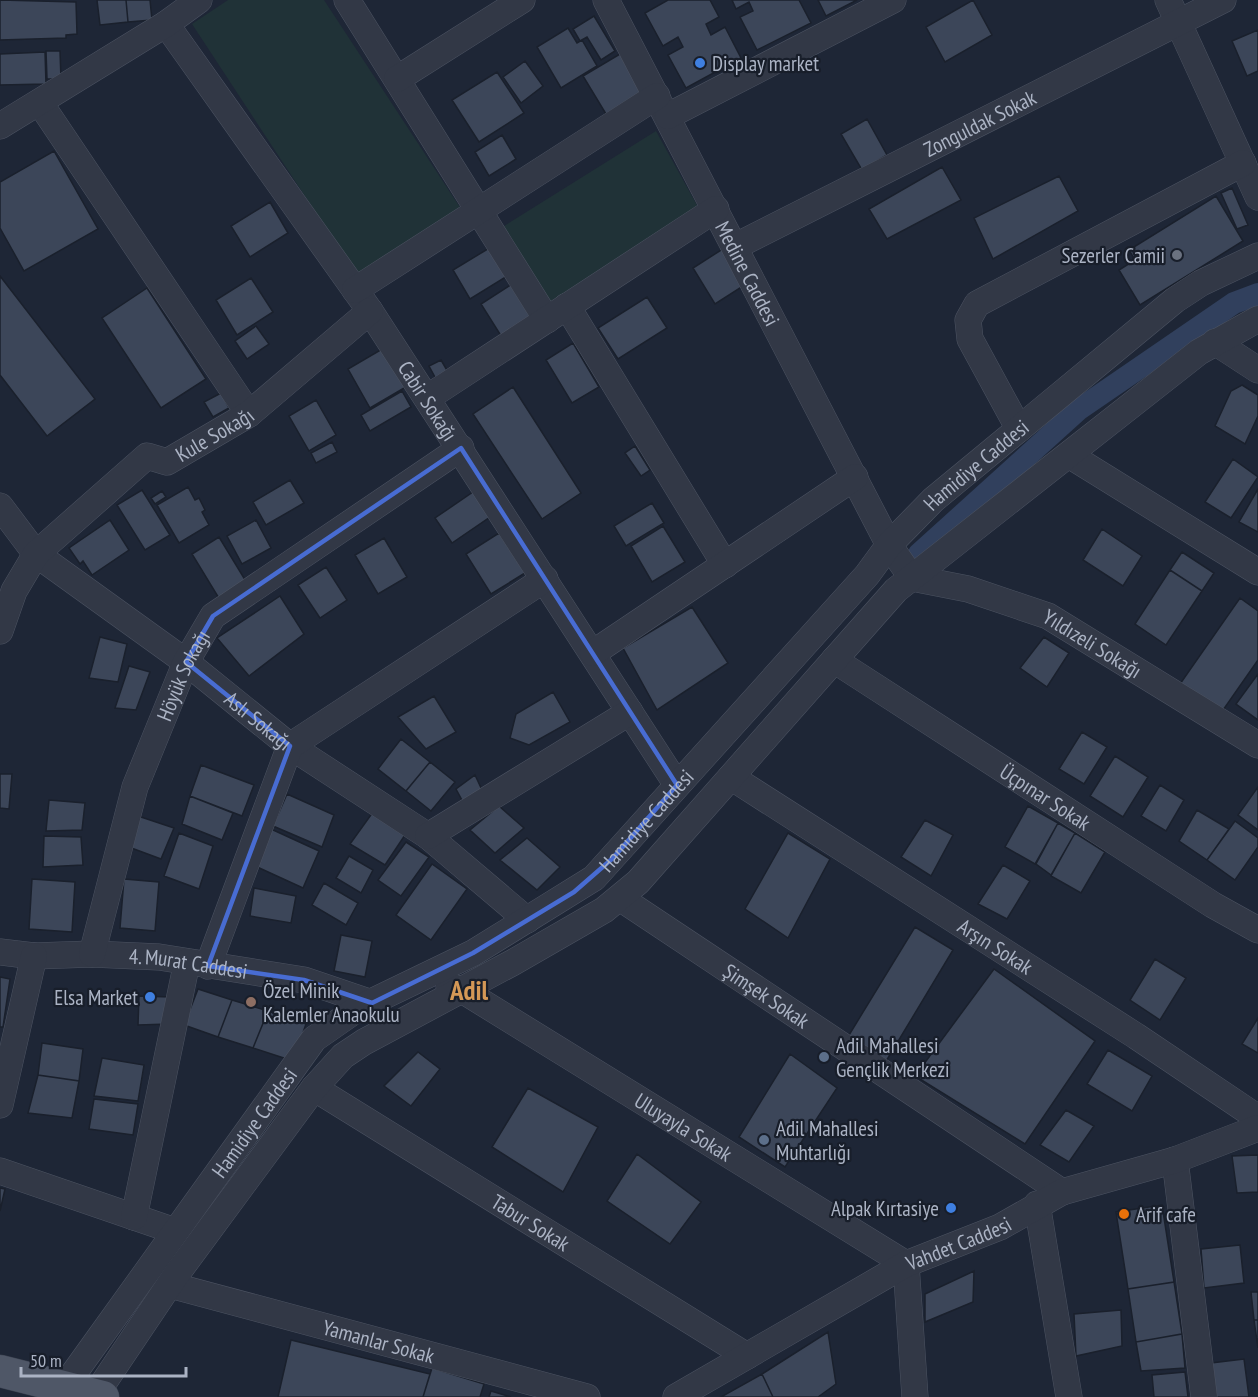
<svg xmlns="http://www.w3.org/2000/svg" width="1258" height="1397" viewBox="0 0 1258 1397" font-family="'PT Sans Narrow',sans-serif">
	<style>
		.green { fill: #203237 }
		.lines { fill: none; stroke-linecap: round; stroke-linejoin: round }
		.canal { stroke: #31405d; stroke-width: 22 }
		.building { fill: #3c4659; stroke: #1a202c; stroke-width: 1.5 }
		.minor-casing { stroke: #4c5362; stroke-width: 27 }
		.major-casing { stroke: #3b4250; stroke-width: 33 }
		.minor { stroke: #323846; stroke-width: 26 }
		.major { stroke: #4f5767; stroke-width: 32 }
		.marked { fill: none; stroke: #486cd2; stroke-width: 4.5; stroke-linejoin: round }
		.shop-dot { fill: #3f7fe0; stroke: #181e2a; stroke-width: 2 }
		.worship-dot { fill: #6b7280; stroke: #181e2a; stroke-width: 2 }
		.education-dot { fill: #8d6e63; stroke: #181e2a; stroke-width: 2 }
		.service-dot { fill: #5c6f8a; stroke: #181e2a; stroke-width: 2 }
		.food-dot { fill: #e8710a; stroke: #181e2a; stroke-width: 2 }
		.labels { text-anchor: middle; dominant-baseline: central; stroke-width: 4.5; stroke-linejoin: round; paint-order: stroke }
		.poi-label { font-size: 21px; fill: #abb3c4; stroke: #181e2a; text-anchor: start }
		.street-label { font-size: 21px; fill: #abb3c4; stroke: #181e2a }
		.district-label { font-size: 27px; font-weight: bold; fill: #d49856; stroke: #181e2a }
	</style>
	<rect width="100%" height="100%" fill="#1e2636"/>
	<!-- green -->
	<path class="green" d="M228,0H324L463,212L360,280L192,24Z
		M656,131L704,218L559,314L493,233Z"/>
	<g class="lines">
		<!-- canal -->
		<path class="canal" d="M919,554L1078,410L1234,303L1258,294"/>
	</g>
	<!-- building -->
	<path class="building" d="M0,0L76,2L77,34L66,35V38L0,40Z
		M97,0H126L128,22L100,25Z
		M126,0H150L152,20L128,22Z
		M668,0H710L719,17L706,24L711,35L725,27L741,58L686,88L668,55L683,47L678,37L663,46L645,13Z
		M732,0H799L811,23L757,50L740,17L753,11L749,2L736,9Z
		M818,0H857L826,16Z
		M973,0L992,35L945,62L926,27Z
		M594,16L615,51L601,60L587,37L580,41L573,29Z
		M568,28L577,43L582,40L597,66L561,88L537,47Z
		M1258,30V71L1247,76L1232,41Z
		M46,51H60L61,79H47Z
		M45,52L46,84L0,85V54Z
		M620,54L646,96L609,119L583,76Z
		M525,61L543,86L521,103L503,77Z
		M497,72L524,113L479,142L452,100Z
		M867,119L887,155L862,170L841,134Z
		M502,135L516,159L489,176L475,152Z
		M54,151L98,229L24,271L0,228V182Z
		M942,167L961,200L887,239L869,209Z
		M1059,176L1078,211L993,259L974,218Z
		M1232,188L1248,225L1237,229L1221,193Z
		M1216,196L1243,241L1140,305L1119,270L1135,260L1129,250Z
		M270,202L288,233L250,257L231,226Z
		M729,245L751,281L715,304L693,268Z
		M491,247L509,275L470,299L453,270Z
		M0,276L95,399L47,436L0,375Z
		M251,278L273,312L237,335L216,300Z
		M512,284L534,320L503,339L481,304Z
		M147,288L206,379L161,408L102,318Z
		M647,297L667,328L618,359L598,328Z
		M256,326L269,344L247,359L235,341Z
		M573,343L599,387L572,403L546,360Z
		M389,345L411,384L370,408L348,369Z
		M441,360L448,372L436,379L429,366Z
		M1242,385L1258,395V416L1245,444L1215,426L1231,391Z
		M513,387L581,493L542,519L473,414Z
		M402,391L411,407L370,431L361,415Z
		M221,393L229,408L213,417L204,402Z
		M316,400L336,435L309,451L289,416Z
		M332,442L337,452L316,463L311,453Z
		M635,446L650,470L641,476L625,453Z
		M1233,459L1258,477L1231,518L1205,502Z
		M290,480L304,503L266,525L253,502Z
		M188,487L195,500L199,498L205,510L202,512L209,525L179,543L157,505Z
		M1258,489V532L1239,522Z
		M142,490L170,535L145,550L117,505Z
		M162,491L166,497L155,504L151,498Z
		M473,492L490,517L452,543L435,518Z
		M652,503L664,523L626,546L614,526Z
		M110,520L129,550L92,575L83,561L80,564L69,548Z
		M256,520L271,548L242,564L227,536Z
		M663,526L685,562L652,582L631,546Z
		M1102,529L1142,556L1123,586L1083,560Z
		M499,533L525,573L491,594L466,554Z
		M219,537L247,583L220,600L192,554Z
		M384,538L407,577L378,594L355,555Z
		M1182,552L1214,573L1202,591L1170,570Z
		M326,567L347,600L320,618L298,585Z
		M1170,570L1202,591L1166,645L1135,624Z
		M280,596L304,634L249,676L217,638Z
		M1240,598L1258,611V660L1221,713L1180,684Z
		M692,607L728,663L657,710L623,648Z
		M100,637L127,644L118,682L89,678Z
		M1044,637L1069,653L1047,687L1020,668Z
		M129,666L150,672L136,710L115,708Z
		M1258,674V720L1236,704Z
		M553,692L570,722L529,745L510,738L516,714Z
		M434,696L456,732L426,749L398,717Z
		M1082,732L1107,747L1084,784L1059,769Z
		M401,739L430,762L406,791L378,769Z
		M1115,756L1148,777L1123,817L1090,796Z
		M430,762L455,782L431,811L406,791Z
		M201,765L254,785L242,816L190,796Z
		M0,774H12L9,809L0,808Z
		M475,775L482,790L463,802L456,789Z
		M1160,785L1184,800L1166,831L1141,816Z
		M1258,787V830L1238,815Z
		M287,794L334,815L322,847L273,826Z
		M190,796L233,813L222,840L182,824Z
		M49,800L85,803L82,830L46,831Z
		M499,806L524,828L495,853L470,830Z
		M1028,806L1058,823L1035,864L1005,847Z
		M1197,810L1229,829L1207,860L1179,841Z
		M373,812L405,835L385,865L350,844Z
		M135,815L174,828L161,859L126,846Z
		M925,820L953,835L931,876L901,857Z
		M1235,821L1258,838V847L1235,880L1207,860Z
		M1058,823L1075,833L1051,875L1036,864Z
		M271,829L319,851L303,888L255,866Z
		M179,833L213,846L199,889L164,876Z
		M788,833L830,859L788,938L745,909Z
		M1075,833L1105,852L1081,893L1051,876Z
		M44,836L81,837L83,865L43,867Z
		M527,838L560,867L537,890L500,860Z
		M406,842L429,857L401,896L378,880Z
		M349,856L373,870L361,893L336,878Z
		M432,864L467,889L431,940L396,915Z
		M1003,865L1030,881L1007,919L978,904Z
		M32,879L75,882L72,932L29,929Z
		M124,879L159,882L155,931L120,928Z
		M324,883L358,903L346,925L312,905Z
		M254,888L296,896L291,923L250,916Z
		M915,927L953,950L885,1063L846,1040Z
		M341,935L372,941L365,977L334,971Z
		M1155,959L1186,978L1160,1020L1130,1000Z
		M994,969L1095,1041L1025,1144L915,1076Z
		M0,977L10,979L3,1027H0Z
		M198,989L232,1000L218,1037L184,1025Z
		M139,996L171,997L169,1024L138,1025Z
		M232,1000L268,1011L253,1048L218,1037Z
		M268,1011L306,1024L293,1061L253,1048Z
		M1258,1018V1053L1242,1044Z
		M42,1043L83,1049L79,1081L38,1075Z
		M1108,1050L1152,1076L1132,1111L1087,1084Z
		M418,1052L440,1069L411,1106L384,1086Z
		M790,1054L837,1088L785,1167L739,1137Z
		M102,1058L144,1065L138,1101L94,1096Z
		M38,1075L79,1081L72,1118L28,1113Z
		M528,1088L598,1127L563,1192L492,1147Z
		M94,1099L138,1104L133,1135L89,1129Z
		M1066,1110L1094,1126L1069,1162L1040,1145Z
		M637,1154L701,1202L670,1244L607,1201Z
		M1258,1155V1192L1237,1193L1232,1156Z
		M0,1188L5,1189L0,1211Z
		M1162,1205L1174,1282L1128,1289L1116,1212Z
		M1240,1245L1244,1283L1204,1288L1201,1249Z
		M974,1271L973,1302L925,1322V1294Z
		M1174,1282L1182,1334L1136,1342L1128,1289Z
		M1251,1292H1258V1320H1254Z
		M1121,1310L1122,1346L1076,1356L1074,1314Z
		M1254,1320H1258V1348Z
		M828,1332L836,1384L818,1397H773L762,1374Z
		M1182,1334L1185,1368L1141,1371L1136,1342Z
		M291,1340L430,1374L423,1397H278Z
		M1244,1359L1249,1397H1215L1211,1363Z
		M432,1368L484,1384L480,1397H423Z
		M1185,1372L1188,1397H1154L1152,1375Z
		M762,1374L773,1397H721Z
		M491,1391L511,1397H489Z"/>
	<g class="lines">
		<!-- minor casing -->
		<g class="minor-casing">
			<g id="minor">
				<path d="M347,0L547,320"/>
				<path id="s1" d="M606,0L889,545L912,578L968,589L1048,616L1258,745"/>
				<path d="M1168,0L1258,197"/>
				<path id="s2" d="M166,24L370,311L677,785"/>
				<path d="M397,79L522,0"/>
				<path d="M40,103L249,414"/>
				<path d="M668,116L893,0"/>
				<path d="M0,126L166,24L199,0"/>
				<path id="s3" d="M736,246L1223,0"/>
				<path d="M355,290L657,96"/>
				<path d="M567,306L725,565"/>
				<path d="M1215,342L1258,370"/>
				<path d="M427,398L716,209"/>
				<path d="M1019,429L970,339L968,320L977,304L1243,163"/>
				<path d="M1069,455L1258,572"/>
				<path id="s4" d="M0,506L36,554L186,662L290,746L428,836L527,920"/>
				<path id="s5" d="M0,631L14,591L36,554L147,456L167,462L249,414L370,311"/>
				<path d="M593,653L855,477"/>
				<path id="s6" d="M834,660L1213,905L1258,930"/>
				<path id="s7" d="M731,777L1136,1036L1258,1118"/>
				<path d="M428,836L630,712"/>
				<path id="s8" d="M620,898L1062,1192"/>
				<path id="s9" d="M0,952L34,956L92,954L159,957L304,980L372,1003"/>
				<path id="s10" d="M92,954L135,787L186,662L213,616L461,448"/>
				<path d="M208,966L290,746L545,579"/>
				<path id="s11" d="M449,986L462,990L906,1264L915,1397"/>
				<path id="s12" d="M314,1088L747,1356"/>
				<path d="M0,1105L34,956"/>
				<path d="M1175,1160L1204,1397"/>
				<path d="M0,1171L175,1231"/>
				<path d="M1037,1204L1069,1397"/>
				<path d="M134,1217L187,962"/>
				<path id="s13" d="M170,1285L587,1397"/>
				<path id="s14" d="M61,1397L64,1387L314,1039L357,1009L473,953L594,878L867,575L889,545L933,500L1175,300L1201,283L1258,256"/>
				<path d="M94,1397L176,1275L314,1088L343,1056L364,1042L512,963L604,910L638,882L896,590L1199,352L1258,319"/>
				<path id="s15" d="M676,1397L906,1264L1000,1227L1062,1192L1175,1160L1258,1128"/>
			</g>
		</g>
		<!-- major casing -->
		<g class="major-casing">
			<path id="major" d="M0,1371L103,1397"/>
		</g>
		<!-- minor -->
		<use href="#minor" class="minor"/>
		<!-- major -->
		<use href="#major" class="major"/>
	</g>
	<!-- marked area -->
	<path class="marked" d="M461,448L677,785L613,858L574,892L473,953L372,1003L304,980L208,966L290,746L186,662L213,616Z"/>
	<!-- markers -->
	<g class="shop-dot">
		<circle cx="700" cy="63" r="6"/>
		<circle cx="150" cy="997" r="6"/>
		<circle cx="951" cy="1208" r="6"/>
	</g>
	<circle class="worship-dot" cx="1177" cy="255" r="6"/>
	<circle class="education-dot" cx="251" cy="1002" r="6"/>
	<g class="service-dot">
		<circle cx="824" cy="1057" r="6"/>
		<circle cx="764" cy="1140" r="6"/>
	</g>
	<circle class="food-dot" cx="1124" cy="1214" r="6"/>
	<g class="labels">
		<!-- poi labels -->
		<g class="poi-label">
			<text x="712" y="63">Display market</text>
			<text x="1165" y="255" text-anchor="end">Sezerler Camii</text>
			<text x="263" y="990">Özel Minik<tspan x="263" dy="24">Kalemler Anaokulu</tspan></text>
			<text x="138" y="997" text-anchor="end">Elsa Market</text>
			<text x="836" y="1045">Adil Mahallesi<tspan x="836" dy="24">Gençlik Merkezi</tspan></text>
			<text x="776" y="1128">Adil Mahallesi<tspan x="776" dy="24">Muhtarlığı</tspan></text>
			<text x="939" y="1208" text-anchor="end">Alpak Kırtasiye</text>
			<text x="1136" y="1214">Arif cafe</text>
		</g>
		<!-- street labels -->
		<g class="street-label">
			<text stroke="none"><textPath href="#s3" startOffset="273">Zonguldak Sokak</textPath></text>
			<text stroke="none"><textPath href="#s1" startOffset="308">Medine Caddesi</textPath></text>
			<text stroke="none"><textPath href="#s2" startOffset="459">Cabir Sokağı</textPath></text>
			<text stroke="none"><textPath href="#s5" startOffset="309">Kule Sokağı</textPath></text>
			<text stroke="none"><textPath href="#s14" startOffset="1326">Hamidiye Caddesi</textPath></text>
			<text stroke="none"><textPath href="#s1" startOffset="848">Yıldızeli Sokağı</textPath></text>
			<text stroke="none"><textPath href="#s10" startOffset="294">Höyük Sokağı</textPath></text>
			<text stroke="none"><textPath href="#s4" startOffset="338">Aslı Sokağı</textPath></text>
			<text stroke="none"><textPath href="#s6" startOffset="252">Üçpınar Sokak</textPath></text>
			<text stroke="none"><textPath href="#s14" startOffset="840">Hamidiye Caddesi</textPath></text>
			<text stroke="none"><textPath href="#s7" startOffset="314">Arşın Sokak</textPath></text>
			<text stroke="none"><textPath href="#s9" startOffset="189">4. Murat Caddesi</textPath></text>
			<text stroke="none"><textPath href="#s8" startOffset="176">Şimşek Sokak</textPath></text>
			<text stroke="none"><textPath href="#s14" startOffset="336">Hamidiye Caddesi</textPath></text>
			<text stroke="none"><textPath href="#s11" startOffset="274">Uluyayla Sokak</textPath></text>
			<text stroke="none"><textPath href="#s12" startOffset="255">Tabur Sokak</textPath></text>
			<text stroke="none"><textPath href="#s15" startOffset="322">Vahdet Caddesi</textPath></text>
			<text stroke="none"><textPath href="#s13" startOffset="216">Yamanlar Sokak</textPath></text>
		</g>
		<!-- district labels -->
		<g class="district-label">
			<text x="469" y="990">Adil</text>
		</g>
	</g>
	<!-- scale -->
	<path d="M21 1367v9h165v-9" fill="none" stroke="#abb3c4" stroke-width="3"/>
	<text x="30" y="1367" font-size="18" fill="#abb3c4" stroke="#181e2a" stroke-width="4.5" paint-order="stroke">50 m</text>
</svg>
